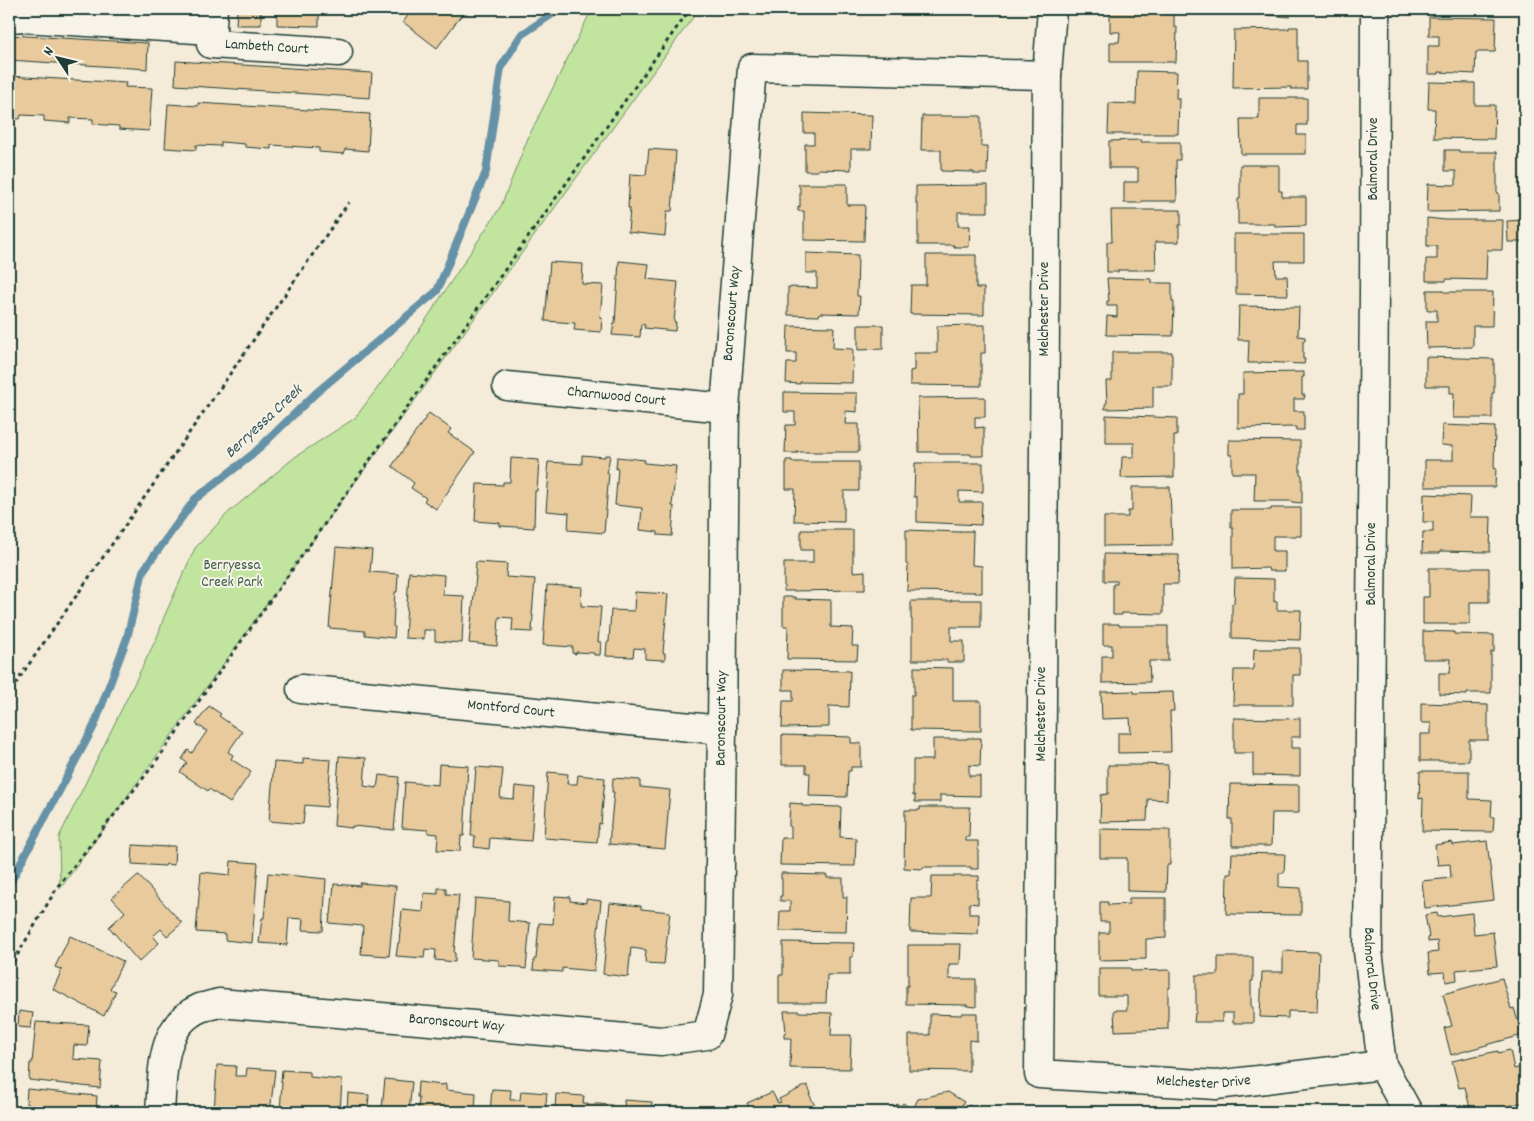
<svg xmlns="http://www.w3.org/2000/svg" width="1534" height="1121" viewBox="0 0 1534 1121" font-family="Dekko,sans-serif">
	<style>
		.green { fill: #c1e49e; stroke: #709069 }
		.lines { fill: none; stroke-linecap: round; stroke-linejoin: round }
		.stream { stroke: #6692a7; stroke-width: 8 }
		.building { fill: #e9ca9c; stroke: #1f3d34 }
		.minor-casing { stroke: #1f3d34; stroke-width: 31 }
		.path { stroke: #1f3d34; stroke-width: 3; stroke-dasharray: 4 4; stroke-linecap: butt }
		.minor { stroke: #f7f3e8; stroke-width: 28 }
		.labels { text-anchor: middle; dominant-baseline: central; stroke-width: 4; stroke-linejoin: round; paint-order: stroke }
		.street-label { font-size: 15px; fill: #1f3d34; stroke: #f7f3e8 }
		.park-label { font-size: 15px; fill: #3f5e49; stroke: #f7f3e8 }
		.water-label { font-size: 16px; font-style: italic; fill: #37595a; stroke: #f7f3e8 }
	</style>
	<rect width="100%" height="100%" fill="#f4ebd9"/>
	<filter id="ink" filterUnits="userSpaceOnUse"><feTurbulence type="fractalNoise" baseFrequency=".02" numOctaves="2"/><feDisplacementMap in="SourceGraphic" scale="10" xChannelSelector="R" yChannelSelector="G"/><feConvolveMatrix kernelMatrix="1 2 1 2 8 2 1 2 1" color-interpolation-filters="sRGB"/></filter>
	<g filter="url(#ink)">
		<!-- green -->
		<path class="green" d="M592,9H699L60,889L59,837L158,635L164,617L195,548L229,512L295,457L355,418L406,350L501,206L528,138Z"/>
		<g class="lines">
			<!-- stream -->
			<path class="stream" d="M9,885L94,726L127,638L143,571L195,499L252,455L316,393L437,291L486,172L501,67L521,35L560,9"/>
		</g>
		<!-- building -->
		<path class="building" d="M237,9H261V25H236Z
			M277,9H319V26L277,25Z
			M413,9H466L437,48L403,22Z
			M922,9H988V12L922,11Z
			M1110,9H1174V27H1177L1176,62H1110V42H1119L1120,32H1110Z
			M1239,9H1290V17L1239,12Z
			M1429,17L1496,18L1495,52H1476L1475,74L1439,72V74H1428V46H1439V36H1429Z
			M1289,27H1298V61H1307V89H1291V87L1233,88L1234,30L1289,29Z
			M9,35L148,43L147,69L9,60Z
			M176,61L372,73L370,98L175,85Z
			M1137,71L1177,72L1176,98H1179L1178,134H1108L1109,103L1136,104Z
			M9,76L126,83L125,87L152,88L149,131L119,129V126L93,124V119L70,118V123L44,121V116L21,115L20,119L9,118Z
			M1429,82L1475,83V105H1495L1494,139L1434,138L1435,109H1428Z
			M1259,98H1307V125H1297V135H1306V154H1241L1240,119H1259Z
			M198,103L370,114L368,151L345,149L344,154L319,152V148L271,145V149L245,147V144L221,142V146L196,145V150L165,148L168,104L198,106Z
			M804,113L872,115L871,149H851V170L818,169V171H805V144H814V133H804Z
			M922,116H981V146H988L987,174H974V172L941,171V150H921Z
			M1141,140V142H1180V160H1176L1177,201H1142V203H1124V182H1138V168H1109V141Z
			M649,149L676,151L672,211H667L665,236L628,232L630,208H628L630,174L646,175Z
			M1445,150H1459V152H1497V193H1499V211L1427,212L1428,184L1456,185V171H1445Z
			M1240,165H1279V191H1282V197H1306V226L1275,227V224H1238V199H1240Z
			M798,184H847V205H865L864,241L804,240V211H798V206L800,207V188Z
			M988,185V212H958V226H970L969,247H954V245H918V204H916V186Z
			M1111,210H1181V225H1179V242H1155L1156,270H1118V272H1107V242H1112Z
			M1427,218L1445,220H1503L1502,250H1487L1486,280L1446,279V281H1426V259H1437V246H1427Z
			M1523,220L1524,242H1508L1507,221Z
			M1234,234H1304V261H1275L1276,276H1287L1288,295L1236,294V252H1234Z
			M806,253L858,255L857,296H860L859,314L820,313L819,316L788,315V287L817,288V273H806Z
			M926,255H976V288H984V315L910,314L911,285H926Z
			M619,261L649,264L647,279L678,282L674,322H676L675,331L644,328L645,325L641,324L640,337L612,335L614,323H615Z
			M550,262L583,264L582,284L603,285L600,318H602L601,332L574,330L575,323L545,321Z
			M1107,278L1152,279V283H1172V302H1174L1173,336L1106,335L1107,316L1117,317V306H1107V301H1109Z
			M1427,290H1443L1444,292H1493L1492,326H1473V347L1427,348L1426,321H1437V310H1427Z
			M1239,306L1299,307L1298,336L1305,337V341H1303V359H1305L1304,364L1261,362V363H1248L1249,340H1238Z
			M858,325H883V349L858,350Z
			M974,325H985V353H981V386L910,385V371L914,370V353H937V326Z
			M788,326L834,327L833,348L853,349L852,383L800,382V384L786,383L787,363H796V353H787Z
			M1112,352H1172V386H1153V408L1105,409V404L1107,403L1106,381H1112Z
			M1426,357L1494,359V393H1492V418H1453L1454,393H1450V386H1426Z
			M1304,372V377H1302V395H1305L1304,399H1294V411H1304V430H1296V427L1238,428V394H1243V373Z
			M784,392L857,393V412L846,411L845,424H859V452H797L798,453H785L786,425H795V412H784Z
			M985,397V417H975V428L984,427V456H971V454H938V452H919L918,398Z
			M429,413L451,429L448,433L475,452L436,509L424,501L426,498L411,488L414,483L392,466Z
			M1106,415L1177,418V436H1174V477L1121,478L1122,457H1134V443H1106Z
			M1442,425L1495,427L1494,469L1496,468L1495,487H1425V460H1453V446L1441,445Z
			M1229,440L1300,441V474L1302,475V503L1292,502V501H1254L1255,473H1232V455H1229Z
			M582,455L605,457V455H610L607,473H609L604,533L568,530L569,513L546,511L549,473L547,472L548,462L582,464Z
			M617,457L645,460L644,463L676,466L672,506H674L672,536L658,535V532L640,530L642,508L615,505L618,469H616Z
			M511,458L539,460L537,491H535L534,528L500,526V523L475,521L477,484L503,485V482H510Z
			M786,460H792V462H859V491H844V522L794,521L795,489H786Z
			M915,463H983V492L959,491V502H982L981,525L917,522V497H914Z
			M1132,487H1170L1172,545L1104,546V517H1128V511H1132Z
			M1424,494L1471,496L1470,517H1491L1490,552L1440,551V553H1422L1423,532H1433V522H1423Z
			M1271,508H1301V536H1273V551H1285V571H1269L1268,568L1233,569V527H1231V510H1271Z
			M801,530H853V572L865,571V590L784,591V563H813V550H801Z
			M906,530L960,532V531H973L972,565L982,566V593H975V592L907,591L908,565L906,564Z
			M336,547L372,550L370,572L398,574L397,592H395L393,626L395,627L394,638L365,635V631L329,628Z
			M1104,554L1179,555L1178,584H1163V614L1122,613V615H1113V584H1117V581H1104Z
			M476,562L507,564L506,577L535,579L532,615H533L532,632L512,631L513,618L499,617L497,646L469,643L476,576H475Z
			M1429,568H1489V602H1470V624H1423V597H1429Z
			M409,572L444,575L443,595L464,596L462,643L435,641V630H424V639L405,638Z
			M1235,578L1274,579V602L1277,601V610H1301L1300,640L1232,638V603L1234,604Z
			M547,585L582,587L581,606L601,607L598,642H601L600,655H594V653L576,652V654L572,653L573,647L543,645Z
			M635,592L668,594L663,653H665V660L645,659V649L634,648L633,657L606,656L607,642H609L611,610L634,611Z
			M783,597H795V599L831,600V627L853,628L852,646H858L857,660L787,659L788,626H783Z
			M951,600H981V627H951V641H964V662H947V660H912V619H911V601H951Z
			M1103,624H1119V626H1168V661H1149L1150,682L1102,683V656H1112V645H1103Z
			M1423,631L1454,632V634L1494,635V652H1491V693H1467V695L1439,694V673H1450L1451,659H1423Z
			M1287,648H1300V675H1293V705H1233L1234,670H1253L1254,649H1287Z
			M914,667L953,668V701H981V731L911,730V695H914Z
			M783,670L850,671L849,707L829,706V727L782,728L783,701H793V690H783Z
			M1134,691V693L1173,692L1174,711H1170L1171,752L1118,753V733H1131L1130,718L1102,719L1101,692Z
			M1421,703L1488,705V740H1469V761H1420V734H1431V723H1421Z
			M209,706L221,714L219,716L242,732L228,752L233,755L231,759L251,772L230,803L209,789L208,791L180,772L187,763L182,759L188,750L192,753L207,731L196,724Z
			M1234,718L1283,719L1300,718V737H1291V748H1300V776L1253,775V753H1234Z
			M782,735L851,737V743H861V767H851V771H848L847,797L809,796L810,773H806V765H782Z
			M967,738H981L980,766L969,765V776H980V796L940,795V802H915V795L913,796V760H933V739H967Z
			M339,756L366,758L364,786L377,788L379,775L399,777L394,830L352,826V828L334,826Z
			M303,758L331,760L327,807L305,805L303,824L269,821L274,762L303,764Z
			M439,764L468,766L464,836H461L460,851L437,850L438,834L428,833V830L402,828L405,782L438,785Z
			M1142,764L1168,765L1167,800L1148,799L1147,821L1100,822L1101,795L1108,794V765H1142Z
			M476,767L503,769L500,798L514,799L515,786L535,788L531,841L490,838L489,849L474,847L475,836H471Z
			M1420,771H1469V799L1492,800L1491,817H1494L1493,832L1422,831L1423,798L1419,799Z
			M548,772L568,774L567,784H577L578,775L605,778L601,824L599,823L597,842L544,838Z
			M613,778L640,780V787L670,790L665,849L609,844L614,792H612Z
			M1230,784L1299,785V813H1272L1271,846H1232V819H1229Z
			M790,803L802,804V806L841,807L840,837L856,838L855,866L780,865L781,838H791V827L789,826V823Z
			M920,807H970L969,837H965V841H978V869H971V867H923V869L904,868L905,810H920Z
			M1100,829L1170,830V865H1167L1166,892L1127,891V858H1100Z
			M1487,841L1494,900L1425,908L1422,881L1451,878L1450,864L1438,865L1435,845L1452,842L1453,845Z
			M133,845L167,847V846H175L174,865L166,864L165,866L132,864Z
			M1232,853L1285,854L1284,873H1279V887L1301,888V915L1226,914L1227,874H1231Z
			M231,861L258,863L252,943L225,940V934L196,932L201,872L230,875Z
			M268,873L326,879L323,931L302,930L303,919L289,918L287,945L259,943L262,918H264Z
			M781,873H786V874L827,875V878H843V897H847L846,932L779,931L780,911H790V901H780V896H782V879H781Z
			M138,875L182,923L167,936L161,929L153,936L159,943L139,962L109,927L125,912L112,898Z
			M932,876H979V881H977V897H978V904L969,903V914H979L978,934L910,932L911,898H931Z
			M360,883L396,886L389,956L361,954L363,926L329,923L330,915H331L334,884L360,886Z
			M438,888H446V894L459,895L454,953H455V962L435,960L436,950L425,949L424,958L396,956L398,943H399L402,910L423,912L424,893L438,894Z
			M555,896L570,897V901L586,903V899L601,901L594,971L562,968V972L533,970L534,959H536L539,923L553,924Z
			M475,898L509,901L508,921L530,923L526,969L521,968V967L499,966V960L471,958Z
			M1129,898H1166V938L1146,939V959L1099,960V933H1109V922H1100V902H1108V905L1129,904Z
			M610,903L641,906V909L670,912L664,964L645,963L646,950L631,948L628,977L603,974Z
			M1437,913L1438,917L1472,913L1474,934L1493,932L1497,966L1456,970L1457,980L1446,982L1445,972L1430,973L1428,953L1438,952L1437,941L1428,942V938L1429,937L1425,915Z
			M70,936L123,961L110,989L116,991L104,1016L53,989L62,970L55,967Z
			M783,942L854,943L853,957H850V975H827L826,1003H779V975H783Z
			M944,944H961L960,964H949V979H976V1007L967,1006V1005L906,1004V986H908V945H944Z
			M1283,951L1319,952L1317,1012L1288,1011V1018L1260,1017L1262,972H1283Z
			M1218,957H1253V981H1251V1007H1253V1023H1233V1013H1222V1022H1194L1195,1013H1196V975H1218Z
			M1099,968H1131V971L1170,970V988H1168V1029L1115,1031L1114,1010H1127V996H1099Z
			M1502,978L1511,1009L1514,1008L1522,1035L1451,1055L1444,1028L1452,1026L1443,994Z
			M19,1011L33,1013L31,1028L18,1027Z
			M784,1011H799V1012L832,1013L831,1035H851L850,1069L790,1068L791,1038H784V1033H786Z
			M962,1013H977V1041L969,1040V1071L909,1070V1035H930V1014L962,1015Z
			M36,1022L89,1025L87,1046L74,1045L73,1059L102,1061L100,1088L29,1080L30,1063H32Z
			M1510,1050L1514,1069L1525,1066V1102L1483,1112H1471L1465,1087L1459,1088L1452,1061L1498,1051V1053Z
			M217,1065L236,1066L235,1076H246L247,1068L275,1070L270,1112H214Z
			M282,1070L310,1072V1077L342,1080L340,1112H280L282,1082H281Z
			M385,1079L412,1082L409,1112H349V1110H347L348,1093L369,1095L368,1107L382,1108Z
			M418,1082L441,1085L446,1084V1090L476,1093L475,1112H418L419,1097H417Z
			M807,1085L811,1093L809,1094L818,1112H751L747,1103L772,1092L778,1103L781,1102L779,1099Z
			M27,1089L97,1096L96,1112H28L29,1104H26Z
			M492,1089L511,1090L510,1100H520L521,1091L547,1093L545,1112H490Z
			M948,1092L964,1102L957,1112H921L914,1107L918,1099Z
			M556,1094L584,1096L583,1103L612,1105V1112H557V1109H555Z
			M624,1100L652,1102L651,1111L669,1112H625Z
			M903,1103L916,1112H891L897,1104L901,1106Z
			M969,1105L980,1112H965Z"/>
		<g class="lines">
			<!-- minor casing -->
			<g class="minor-casing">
				<g id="minor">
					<path id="s1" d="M213,9L211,44L338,52"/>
					<path id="s2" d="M1052,9L1047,75L1039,1074L1216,1085L1382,1065"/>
					<path id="s3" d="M1376,9L1375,18L1374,293L1368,951L1382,1065L1408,1112"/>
					<path d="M9,17L212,30"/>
					<path id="s4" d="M507,386L725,408"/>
					<path id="s5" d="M301,689L722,730"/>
					<path id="s6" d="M160,1112C163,1075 159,1026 200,1008C205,1006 213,1005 219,1003L661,1041L707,1035L718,995L722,730L725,408L752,68L1047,75"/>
				</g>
			</g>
			<!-- path -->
			<path class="path" d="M9,699L18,680L349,202
				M9,969L58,886L152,767L690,9"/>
			<!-- minor -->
			<use href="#minor" class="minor"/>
		</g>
	</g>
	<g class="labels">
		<!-- street labels -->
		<g class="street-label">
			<text stroke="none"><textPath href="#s1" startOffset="91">Lambeth Court</textPath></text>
			<text transform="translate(1374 159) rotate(-90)">Balmoral Drive</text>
			<text transform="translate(1045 309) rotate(-90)">Melchester Drive</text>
			<text stroke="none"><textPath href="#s6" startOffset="1351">Baronscourt Way</textPath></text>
			<text stroke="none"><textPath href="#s4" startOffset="110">Charnwood Court</textPath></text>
			<text transform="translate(1372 564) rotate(-90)">Balmoral Drive</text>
			<text stroke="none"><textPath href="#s5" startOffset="211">Montford Court</textPath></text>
			<text transform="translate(1042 714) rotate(-90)">Melchester Drive</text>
			<text stroke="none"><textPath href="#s6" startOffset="946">Baronscourt Way</textPath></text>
			<text stroke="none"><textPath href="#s3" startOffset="960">Balmoral Drive</textPath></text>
			<text stroke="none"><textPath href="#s6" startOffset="376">Baronscourt Way</textPath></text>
			<text stroke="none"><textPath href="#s2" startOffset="1230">Melchester Drive</textPath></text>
		</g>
		<!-- park labels -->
		<g class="park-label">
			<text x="232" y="566">Berryessa<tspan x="232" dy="17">Creek Park</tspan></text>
		</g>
		<!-- water labels -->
		<g class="water-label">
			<text transform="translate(264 422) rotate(-43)">Berryessa Creek</text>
		</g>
	</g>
	<!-- margin -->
	<rect width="1534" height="1121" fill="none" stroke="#f7f3e8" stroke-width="30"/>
	<rect x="15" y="15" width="1504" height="1091" fill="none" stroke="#1f3d34" stroke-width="2" filter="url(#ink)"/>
	<!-- north arrow -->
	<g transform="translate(58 58) rotate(305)" stroke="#f7f3e8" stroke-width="4" paint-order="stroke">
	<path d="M0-4L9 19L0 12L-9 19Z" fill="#1f3d34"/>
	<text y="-8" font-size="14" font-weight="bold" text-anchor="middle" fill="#1f3d34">N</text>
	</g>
</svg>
